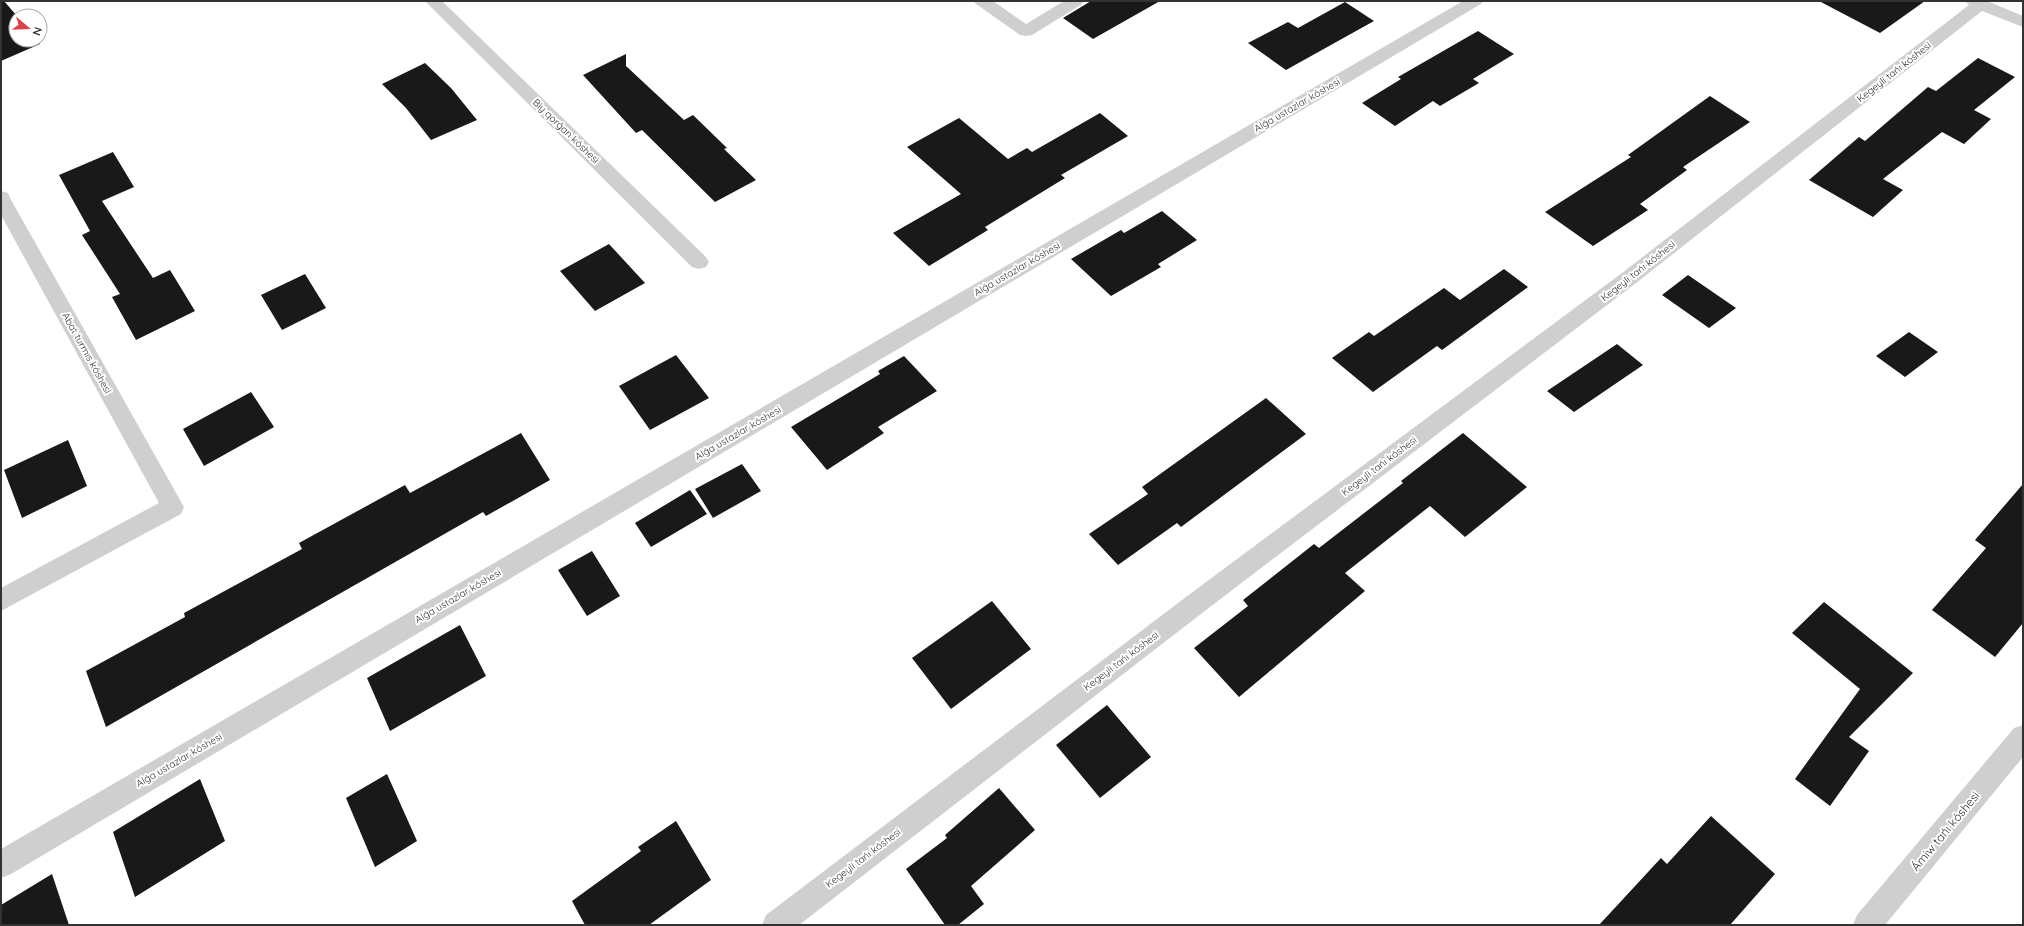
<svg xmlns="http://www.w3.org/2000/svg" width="2024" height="926" viewBox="0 0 2024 926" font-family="Quicksand,sans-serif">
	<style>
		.building { fill: #191919 }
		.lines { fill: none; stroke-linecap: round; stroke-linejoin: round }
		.minor { fill: #cfcfcf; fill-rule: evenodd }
		.labels { text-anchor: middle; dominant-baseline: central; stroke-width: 4; stroke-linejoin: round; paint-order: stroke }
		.street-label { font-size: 10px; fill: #323232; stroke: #fff }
		.near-street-label { font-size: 12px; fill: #323232; stroke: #fff }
	</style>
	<rect width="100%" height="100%" fill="#fff"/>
	<!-- building -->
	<path class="building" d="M1,1H4L17,16L16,40H36L40,44L1,61Z
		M1091,1H1160L1093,39L1063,18Z
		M1819,1H1925L1880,33Z
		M1345,2L1374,21L1286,70L1248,43L1288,22L1298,28Z
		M1478,31L1514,54L1473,79L1479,83L1440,106L1433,101L1395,126L1362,103L1401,79L1398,77Z
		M626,54V66L684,120L693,115L727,148L724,149L756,180L715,202L642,130L636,133L583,75Z
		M1978,58L2015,77L1974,110L1991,119L1964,144L1942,132L1883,179L1903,190L1873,217L1809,180L1859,137L1865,141L1928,87L1936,91Z
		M425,63L451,88L477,120L431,140L406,108L382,84Z
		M1710,96L1750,122L1683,167L1687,170L1640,204L1648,210L1593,246L1545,212L1631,157L1628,155Z
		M1100,113L1128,136L1061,175L1065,178L985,227L988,230L929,266L893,233L961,194L907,147L959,118L1008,159L1027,148L1032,152Z
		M113,152L134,187L102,201L153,278L170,270L195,311L136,340L112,297L120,294L82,235L90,231L59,175Z
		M1162,211L1197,240L1158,264L1161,267L1111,296L1071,259L1121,230L1124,233Z
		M609,244L645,283L595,311L560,271Z
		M1504,269L1528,287L1442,350L1437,346L1373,392L1332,358L1369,332L1374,336L1444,288L1460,300Z
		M305,274L326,308L282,330L261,295Z
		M1688,275L1736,308L1709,328L1662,295Z
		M1909,332L1938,352L1905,377L1876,356Z
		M1617,344L1643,365L1574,412L1547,391Z
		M676,355L709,398L650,430L619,386Z
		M904,356L937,391L878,427L884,433L827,470L791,427L880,374L878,371Z
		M251,392L274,427L204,466L183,429Z
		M1266,398L1306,434L1181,527L1177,523L1118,565L1089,534L1148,494L1142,487Z
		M521,433L550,480L486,516L483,512L106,727L86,671L185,617L184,613L302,549L299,543L405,485L410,493Z
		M1463,433L1527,487L1465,537L1430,506L1345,573L1365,591L1239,697L1194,648L1248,606L1243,600L1314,544L1319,548L1403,483L1401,481Z
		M68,440L87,486L22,518L4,470Z
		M742,464L761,491L713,518L695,489Z
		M2023,484V623L1995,657L1932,610L1986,548L1975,540Z
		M690,490L707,514L651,547L635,523Z
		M592,551L620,596L587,616L558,570Z
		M992,601L1031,649L951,709L912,658Z
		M1824,602L1913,673L1849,737L1869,751L1830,806L1795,779L1860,689L1792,633Z
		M460,625L486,676L390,731L367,678Z
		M1107,705L1151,757L1100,798L1056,745Z
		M387,774L417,841L375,867L346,798Z
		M200,779L225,841L135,897L113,832Z
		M999,788L1035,830L971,886L984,904L958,925H945L906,869L947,838L945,835Z
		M1711,816L1775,874L1730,925H1599L1661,858L1667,864Z
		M676,821L711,880L649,925H585L572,901L641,851L638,847Z
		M52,874L69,925H1V905Z"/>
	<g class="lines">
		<!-- minor -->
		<path class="minor" d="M425,1H442L706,257L709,262L706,267L699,269L692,267Z
			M974,1H993L1026,24L1064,1H1084L1082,4L1032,35L1026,36L1020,35L976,4Z
			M1463,1H1483L1481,4L11,874L1,878V849Z
			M1965,1H1987L2023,16V27L1982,11L1636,283L1206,610L799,925H762L766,915L1190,594L1622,273L1969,5Z
			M1,191L8,193L10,198L184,507L181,514L1,611V588L159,503L1,215Z
			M2023,725V757L1885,925H1853L1857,915L2014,728Z"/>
	</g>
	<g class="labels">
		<!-- street labels -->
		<g class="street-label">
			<text transform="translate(1894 72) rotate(-38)">Kegeyli tańı kóshesi</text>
			<text transform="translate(1297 105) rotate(-30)">Alǵa ustazlar kóshesi</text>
			<text transform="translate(566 131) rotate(44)">Biy qorǵan kóshesi</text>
			<text transform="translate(1017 269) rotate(-30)">Alǵa ustazlar kóshesi</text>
			<text transform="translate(1638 271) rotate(-38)">Kegeyli tańı kóshesi</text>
			<text transform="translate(87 353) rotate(61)">Abat turmıs kóshesi</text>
			<text transform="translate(738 433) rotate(-30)">Alǵa ustazlar kóshesi</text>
			<text transform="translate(1379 466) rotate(-37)">Kegeyli tańı kóshesi</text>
			<text transform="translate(458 596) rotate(-30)">Alǵa ustazlar kóshesi</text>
			<text transform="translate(1121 661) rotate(-37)">Kegeyli tańı kóshesi</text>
			<text transform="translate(179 760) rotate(-30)">Alǵa ustazlar kóshesi</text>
			<text transform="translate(863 858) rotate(-37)">Kegeyli tańı kóshesi</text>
		</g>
		<!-- near-street labels -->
		<g class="near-street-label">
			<text transform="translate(1945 831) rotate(-50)">Ámiw tańı kóshesi</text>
		</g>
	</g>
	<!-- border -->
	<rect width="2024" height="926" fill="none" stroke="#323232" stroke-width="4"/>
	<!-- north arrow -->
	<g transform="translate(28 28) rotate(109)"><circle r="19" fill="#ffffff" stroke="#adadad"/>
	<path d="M0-3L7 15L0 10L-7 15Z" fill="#db434b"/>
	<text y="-6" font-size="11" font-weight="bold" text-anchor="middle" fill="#323232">N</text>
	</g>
</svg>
